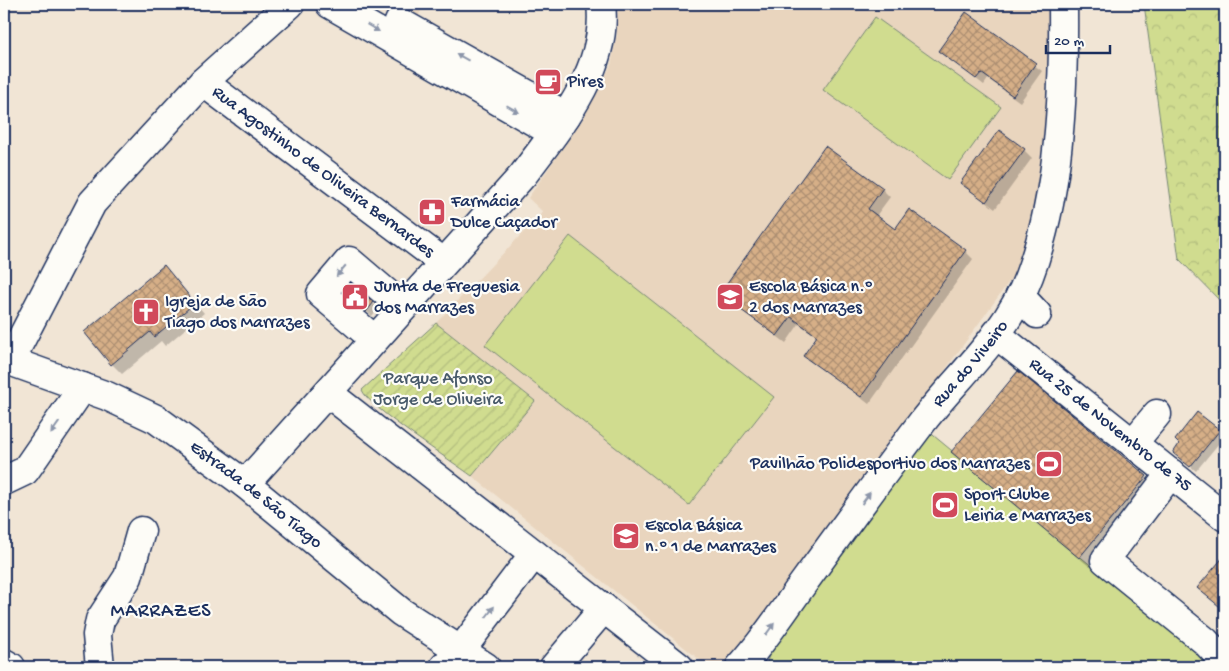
<svg xmlns="http://www.w3.org/2000/svg" width="1229" height="671" viewBox="0 0 1229 671" font-family="'Gochi Hand',sans-serif">
	<style>
		.built { fill: #e9d5be }
		.grass { fill: #d0dc8f; stroke: #768676 }
		.forest { fill: url(#forest-crowns); stroke: #768676 }
		.garden { fill: url(#garden-furrows); stroke: #768676 }
		.shadow { fill: #0003 }
		.building { fill: url(#building-cross-hatch); stroke: #1b2f5e }
		.lines { fill: none; stroke-linecap: round; stroke-linejoin: round }
		.minor-casing { stroke: #1b2f5e; stroke-width: 31 }
		.major-casing { stroke: #1b2f5e; stroke-width: 31 }
		.minor { stroke: #fdfcf7; stroke-width: 28 }
		.major { stroke: #fdfcf7; stroke-width: 28 }
		.oneway { fill: #8c96aa }
		.labels { text-anchor: middle; dominant-baseline: central; stroke-width: 4.5; stroke-linejoin: round; paint-order: stroke }
		.poi-label { font-size: 18px; fill: #1b2f5e; stroke: #fdfcf7; text-anchor: start }
		.street-label { font-size: 18px; fill: #1b2f5e; stroke: #fdfcf7 }
		.park-label { font-size: 18px; fill: #485a6a; stroke: #fdfcf7 }
		.quarter-label { font-size: 20px; letter-spacing: 1px; fill: #1b2f5e; stroke: #fdfcf7 }
	</style>
	<defs>
		<pattern id="forest-crowns" width="20" height="18" patternUnits="userSpaceOnUse" patternTransform="scale(1.25)"><rect width="20" height="18" fill="#d0dc8f"/><path d="M2 6a3 3 0 1 1 6 0M12 15a3 3 0 1 1 6 0" fill="none" stroke="#b2bd7e"/></pattern>
		<pattern id="garden-furrows" width="10" height="10" patternUnits="userSpaceOnUse" patternTransform="scale(1.25)"><rect width="10" height="10" fill="#d0dc8f"/><path d="M-1 1l2-2M0 10L10 0M9 11l2-2" fill="none" stroke="#b2bd7e"/></pattern>
		<pattern id="building-cross-hatch" width="8" height="8" patternUnits="userSpaceOnUse" patternTransform="scale(1.25)"><rect width="8" height="8" fill="#d6af87"/><path d="M0 0l8 8M0 8l8-8" fill="none" stroke="#ad8f72"/></pattern>
	</defs>
	<rect width="100%" height="100%" fill="#f1e5d5"/>
	<filter id="ink" filterUnits="userSpaceOnUse"><feTurbulence type="fractalNoise" baseFrequency=".02" numOctaves="2"/><feDisplacementMap in="SourceGraphic" scale="10" xChannelSelector="R" yChannelSelector="G"/><feConvolveMatrix kernelMatrix="1 2 1 2 8 2 1 2 1" color-interpolation-filters="sRGB"/></filter>
	<g filter="url(#ink)">
		<!-- built -->
		<path class="built" d="M393,4H425L417,18Z
			M618,4H1053L1046,144L1037,203L1016,272L733,663L724,667L705,664L472,476L535,401L436,323L543,212L528,198L583,119L611,65L617,34Z"/>
		<!-- grass -->
		<path class="grass" d="M875,17L1001,107L948,180L823,90Z
			M570,236L774,397L689,505L485,345Z
			M928,431L1214,667H771L767,663L770,649Z"/>
		<!-- forest -->
		<path class="forest" d="M1144,4H1225V306L1179,259Z"/>
		<!-- garden -->
		<path class="garden" d="M436,323L535,401L472,476C452,461 369,408 362,390Z"/>
		<!-- shadow -->
		<path class="shadow" d="M966,14L1042,71L1020,102L988,79L984,85L940,51Z
			M1024,150L1032,158L995,209L962,183Z
			M882,189L890,197L876,216L896,230L965,251L973,259L869,404L805,355L818,337L799,324L786,343L721,294Z
			M164,267L204,313L165,346L161,341L122,374L112,364Z
			M350,297L373,303L378,309L372,316Z
			M1198,414L1224,437L1196,471L1180,458L1181,444Z
			M963,462L1146,477L1156,487L1090,567Z"/>
		<!-- building -->
		<path class="building" d="M966,12L1036,63L1013,96L981,73L976,79L938,51Z
			M999,130L1025,149L986,202L960,183Z
			M825,146L883,188L868,209L895,229L909,209L966,250L861,397L803,356L817,336L791,317L777,336L719,294Z
			M164,265L195,303L154,337L150,332L111,365L84,332Z
			M351,283L374,302L366,312L343,292Z
			M1018,371L1147,476L1079,558L951,452Z
			M1197,412L1220,430L1190,467L1173,453L1179,444L1175,440Z
			M1225,555V611L1197,588Z"/>
		<g class="lines">
			<!-- minor casing -->
			<g class="minor-casing">
				<g id="minor">
					<path d="M330,4L554,133"/>
					<path d="M399,22L566,116"/>
					<path id="s1" d="M203,82L443,262"/>
					<path d="M1020,296L1037,314"/>
					<path id="s2" d="M996,334L1225,517"/>
					<path d="M374,339L321,294L349,261L403,307"/>
					<path d="M10,361L92,203L203,82L290,4"/>
					<path d="M328,393L679,667"/>
					<path d="M1134,442L1157,414"/>
					<path d="M1171,473L1105,560L1205,641L1225,662"/>
					<path d="M4,481L25,471L83,387"/>
					<path d="M4,663L11,667"/>
					<path d="M100,667L97,635L100,620L128,577L141,531"/>
					<path d="M444,667L461,650L534,554"/>
					<path d="M554,667L604,608"/>
					<path id="s3" d="M740,667C763,642 782,613 802,585C842,530 882,475 923,421C959,375 1008,333 1029,276C1060,194 1064,91 1063,4"/>
				</g>
			</g>
			<!-- major casing -->
			<g class="major-casing">
				<g id="major">
					<path id="s4" d="M4,359L107,396L156,419L245,484L401,612L486,667"/>
					<path d="M245,484L523,175C559,127 609,68 601,4"/>
				</g>
			</g>
			<!-- minor -->
			<use href="#minor" class="minor"/>
			<!-- major -->
			<use href="#major" class="major"/>
		</g>
		<!-- one-way arrows -->
		<defs><path id="oneway-solid" d="M-6-.8H1V-3.2L6.5 0L1 3.2V.8H-6Z" transform="scale(1.25)"/></defs>
		<g class="oneway">
			<use href="#oneway-solid" transform="translate(373 28) rotate(30)"/>
			<use href="#oneway-solid" transform="translate(462 57) rotate(-151)"/>
			<use href="#oneway-solid" transform="translate(513 109) rotate(30)"/>
			<use href="#oneway-solid" transform="translate(341 271) rotate(130)"/>
			<use href="#oneway-solid" transform="translate(55 428) rotate(125)"/>
			<use href="#oneway-solid" transform="translate(866 498) rotate(-54)"/>
			<use href="#oneway-solid" transform="translate(490 612) rotate(-53)"/>
			<use href="#oneway-solid" transform="translate(770 629) rotate(-54)"/>
		</g>
	</g>
	<!-- icons -->
	<defs>
		<g id="cafe-square" transform="scale(1.4375)"><rect x="-9" y="-9" width="18" height="18" rx="4" fill="#d1495b" stroke="#fdfcf7"/><path d="M-5.5-4.5H6V0H3Q3 3.5 0 3.5H-2.5Q-5.5 3.5-5.5 0ZM3-3.2v2h1.7v-2ZM-6 4.5H4V6H-6Z" fill="#fff"/></g>
		<g id="pharmacy-square" transform="scale(1.4375)"><rect x="-9" y="-9" width="18" height="18" rx="4" fill="#d1495b" stroke="#fdfcf7"/><path d="M-2-6h4v4h4v4h-4v4h-4v-4h-4v-4h4Z" fill="#fff"/></g>
		<g id="civic-square" transform="scale(1.4375)"><rect x="-9" y="-9" width="18" height="18" rx="4" fill="#d1495b" stroke="#fdfcf7"/><path d="M-.6-6.5H3V-4.5H.6V-3L4-1V1h2V6H-6V1h2V-1L-.6-3ZM-1.2 2.5V6h2.4V2.5Z" fill="#fff"/></g>
		<g id="school-square" transform="scale(1.4375)"><rect x="-9" y="-9" width="18" height="18" rx="4" fill="#d1495b" stroke="#fdfcf7"/><path d="M0-5L7-2L0 1L-7-2ZM-4 1L0 2.5L4 1V4Q0 6-4 4Z" fill="#fff"/></g>
		<g id="church-square" transform="scale(1.4375)"><rect x="-9" y="-9" width="18" height="18" rx="4" fill="#d1495b" stroke="#fdfcf7"/><path d="M-1.2-6h2.4v3.5h3.3v2.4h-3.3V6h-2.4V-.1h-3.3v-2.4h3.3Z" fill="#fff"/></g>
		<g id="stadium-square" transform="scale(1.4375)"><rect x="-9" y="-9" width="18" height="18" rx="4" fill="#d1495b" stroke="#fdfcf7"/><path d="M0-5a6.5 5 0 1 0 0 10a6.5 5 0 1 0 0-10ZM-3.5-1.8h7v3.6h-7Z" fill="#fff"/></g>
	</defs>
	<g fill-rule="evenodd">
		<use href="#cafe-square" x="548" y="82"/>
		<use href="#pharmacy-square" x="432" y="212"/>
		<use href="#civic-square" x="355" y="297"/>
		<use href="#school-square" x="730" y="297"/>
		<use href="#church-square" x="146" y="312"/>
		<use href="#stadium-square" x="1049" y="464"/>
		<use href="#stadium-square" x="945" y="505"/>
		<use href="#school-square" x="626" y="536"/>
	</g>
	<g class="labels">
		<!-- poi labels -->
		<g class="poi-label">
			<text x="567" y="82">Pires</text>
			<text x="451" y="202">Farmácia<tspan x="451" dy="21">Dulce Caçador</tspan></text>
			<text x="374" y="287">Junta de Freguesia<tspan x="374" dy="21">dos Marrazes</tspan></text>
			<text x="749" y="287">Escola Básica n.º<tspan x="749" dy="21">2 dos Marrazes</tspan></text>
			<text x="165" y="302">Igreja de São<tspan x="165" dy="21">Tiago dos Marrazes</tspan></text>
			<text x="1030" y="464" text-anchor="end">Pavilhão Polidesportivo dos Marrazes</text>
			<text x="964" y="495">Sport Clube<tspan x="964" dy="21">Leiria e Marrazes</tspan></text>
			<text x="645" y="526">Escola Básica<tspan x="645" dy="21">n.º 1 de Marrazes</tspan></text>
		</g>
		<!-- street labels -->
		<g class="street-label">
			<text stroke="none"><textPath href="#s1" startOffset="150">Rua Agostinho de Oliveira Bernardes</textPath></text>
			<text stroke="none"><textPath href="#s3" startOffset="381">Rua do Viveiro</textPath></text>
			<text stroke="none"><textPath href="#s2" startOffset="146">Rua 25 de Novembro de 75</textPath></text>
			<text stroke="none"><textPath href="#s4" startOffset="289">Estrada de São Tiago</textPath></text>
		</g>
		<!-- park labels -->
		<g class="park-label">
			<text x="438" y="379">Parque Afonso<tspan x="438" dy="21">Jorge de Oliveira</tspan></text>
		</g>
		<!-- quarter labels -->
		<g class="quarter-label">
			<text x="161" y="612">MARRAZES</text>
		</g>
	</g>
	<!-- margin -->
	<rect width="1229" height="671" fill="none" stroke="#fdfcf7" stroke-width="20"/>
	<rect x="10" y="10" width="1209" height="651" fill="none" stroke="#1b2f5e" stroke-width="2" filter="url(#ink)"/>
	<!-- scale -->
	<path d="M1046 45v8h64v-8" fill="none" stroke="#1b2f5e" stroke-width="2.5"/>
	<text x="1054" y="45" font-size="15" fill="#1b2f5e" stroke="#fdfcf7" stroke-width="4" paint-order="stroke">20 m</text>
</svg>
